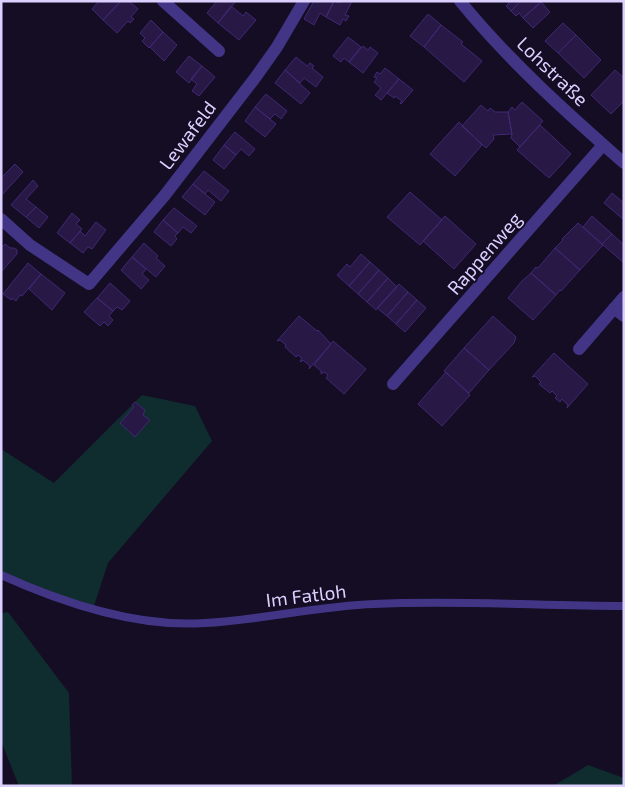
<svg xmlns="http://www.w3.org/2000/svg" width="625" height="787" viewBox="0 0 625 787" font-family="'Exo 2',sans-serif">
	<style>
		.green { fill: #0f2c2f }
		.building { fill: #271846; stroke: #412874 }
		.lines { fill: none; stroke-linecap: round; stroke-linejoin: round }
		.lane { stroke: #433586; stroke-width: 8 }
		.street { stroke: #433586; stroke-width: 12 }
		.labels { text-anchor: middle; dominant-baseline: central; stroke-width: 4; stroke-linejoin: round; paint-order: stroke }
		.street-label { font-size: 19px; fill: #dcd0ff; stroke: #140d24 }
	</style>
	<rect width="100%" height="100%" fill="#140d24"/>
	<!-- green -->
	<path class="green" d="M142,395L195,406L212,441L108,563L93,609L1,574V449L54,483Z
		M8,612L69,693L72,786H19L1,741V613Z
		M588,765L624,778V786H553Z"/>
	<!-- building -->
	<path class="building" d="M99,1H121L103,20L92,9Z
		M121,1H129L138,9L131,17L134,19L130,23L128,21L117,33L103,20Z
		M217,1H236L218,23L207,13Z
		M314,1H334L326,17L320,13L314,25L304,19Z
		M334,1L340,3L341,1H352L345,15L349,16L346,21L343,19L340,25L326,17Z
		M508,1H521L511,11L506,6L509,3Z
		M521,1H540L541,2L523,18L519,13L516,16L511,11Z
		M541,2L550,12L533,28L523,18Z
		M231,6L243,16L246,12L256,20L239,40L218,23Z
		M428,14L441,25L424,47L410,36Z
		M151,20L163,32L149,48L142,41L145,38L140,33Z
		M563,23L576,35L558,53L545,41Z
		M441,25L463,42L461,44L482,61L464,82L424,47Z
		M163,32L177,45L164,61L150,47Z
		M576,35L601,60L584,78L558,53Z
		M348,37L361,47L349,62L344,58L341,62L333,56Z
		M363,46L368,50L370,47L378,53L363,73L349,62Z
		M189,56L202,66L189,83L176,72Z
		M296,57L307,66L310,63L314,66L312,68L323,77L316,87L304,78L300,83L285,70Z
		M202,66L215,77L199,96L192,91L197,84L191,79Z
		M385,68L399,79L381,100L375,95L381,88L374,82L377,78L374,77L377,72L380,74Z
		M285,70L310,93L301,104L275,83Z
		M615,70L624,78V101L611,114L591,95Z
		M399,79L413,90L401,104L400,103L402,101L395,96L394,98L387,93Z
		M266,94L287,111L281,119L275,114L270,119L255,107Z
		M522,102L543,121L520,147L511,138L512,134L508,112L512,107L515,110Z
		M481,105L488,111L490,108L495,112H508L512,134L493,135L494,139L486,148L462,126Z
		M255,107L276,124L265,137L245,121Z
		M459,122L482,145L455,176L430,154Z
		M540,125L571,154L549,178L517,150Z
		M235,132L255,149L249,156L241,149L236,155L224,145Z
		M224,145L236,155L224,169L213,160Z
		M15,164L23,172L1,196V176L2,177Z
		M204,171L229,191L221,201L208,190L205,194L193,184Z
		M33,180L38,186L26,199L36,207L26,217L11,205Z
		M193,184L215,202L205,215L182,197Z
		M410,192L442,220L420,245L387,217Z
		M612,193L624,203V220L604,203Z
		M36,207L48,217L39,228L26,217Z
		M174,208L197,226L191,233L183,227L178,233L163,220Z
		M72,213L80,220L76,224L82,229L70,243L57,233Z
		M445,216L476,244L454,269L423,241Z
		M592,216L612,234L602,244L583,227Z
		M163,220L178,233L175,236L177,239L171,246L154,232Z
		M96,222L106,230L92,249L88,247L83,253L70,243L80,231L85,236Z
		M578,223L603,245L580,270L555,248L563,240L562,239Z
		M612,234L624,245V263L602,244Z
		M144,243L158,256L156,258L165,266L156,277L132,257Z
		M5,244L10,248H14L17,250V254L1,272V248Z
		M555,248L580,270L561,291L560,290L556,295L531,273L536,267L538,268Z
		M361,254L370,262L349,286L337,275L347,264L350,267Z
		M132,257L146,269L142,274L149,280L141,289L121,270Z
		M370,262L379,270L358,294L349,286Z
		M28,263L41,274L22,296L20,295L16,301L12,298L11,300L3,294Z
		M379,270L388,278L367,302L358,294Z
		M531,273L556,295L533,320L508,298L522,281Z
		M41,274L65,293L52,310L29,289Z
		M388,278L397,287L376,310L367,302Z
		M110,283L130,301L122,310L117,307L113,311L97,298Z
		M399,284L408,292L387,316L377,308Z
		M408,292L417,300L396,324L387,316Z
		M97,298L113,311L109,316L113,320L108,326L104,322L100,326L84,312Z
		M417,300L426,308L405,332L396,324Z
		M299,316L317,331L318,330L331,344L309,369L310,366L303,360L301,362L300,361L302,358L298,355L296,357L285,347L286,345L280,340L277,341Z
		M493,316L516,337L514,343L489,370L464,348Z
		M333,341L366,369L344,394L326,378L328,375L324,372L321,374V371L314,365Z
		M464,348L489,370L469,393L444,371Z
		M554,353L588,384L567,408L568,405L562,399L560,402L555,398L557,396L552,391L550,393L539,384L541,382L535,376L532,377Z
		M446,372L470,395L442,426L418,404Z
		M135,402L145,410L143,415L150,420L135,437L120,423L134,407L132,405Z"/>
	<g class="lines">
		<!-- lane -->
		<path class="lane" d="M1,575C63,603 136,628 205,623C262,620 318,606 374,604C457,600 541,606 624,606"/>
		<!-- street -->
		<path class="street" d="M163,1L219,51
			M460,1C509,61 566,112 624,163
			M1,219L30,245L89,284L165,195L255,78L277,47L304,1
			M614,308L624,316
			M579,349L624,297
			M393,384L603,145"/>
	</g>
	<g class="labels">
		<!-- street labels -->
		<g class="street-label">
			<text transform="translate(553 71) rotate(44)">Lohstraße</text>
			<text transform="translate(187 135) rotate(-53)">Lewafeld</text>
			<text transform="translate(484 253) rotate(-49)">Rappenweg</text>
			<text transform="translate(306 595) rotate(-7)">Im Fatloh</text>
		</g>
	</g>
	<!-- border -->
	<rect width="625" height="787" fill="none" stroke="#dcd0ff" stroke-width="5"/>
</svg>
